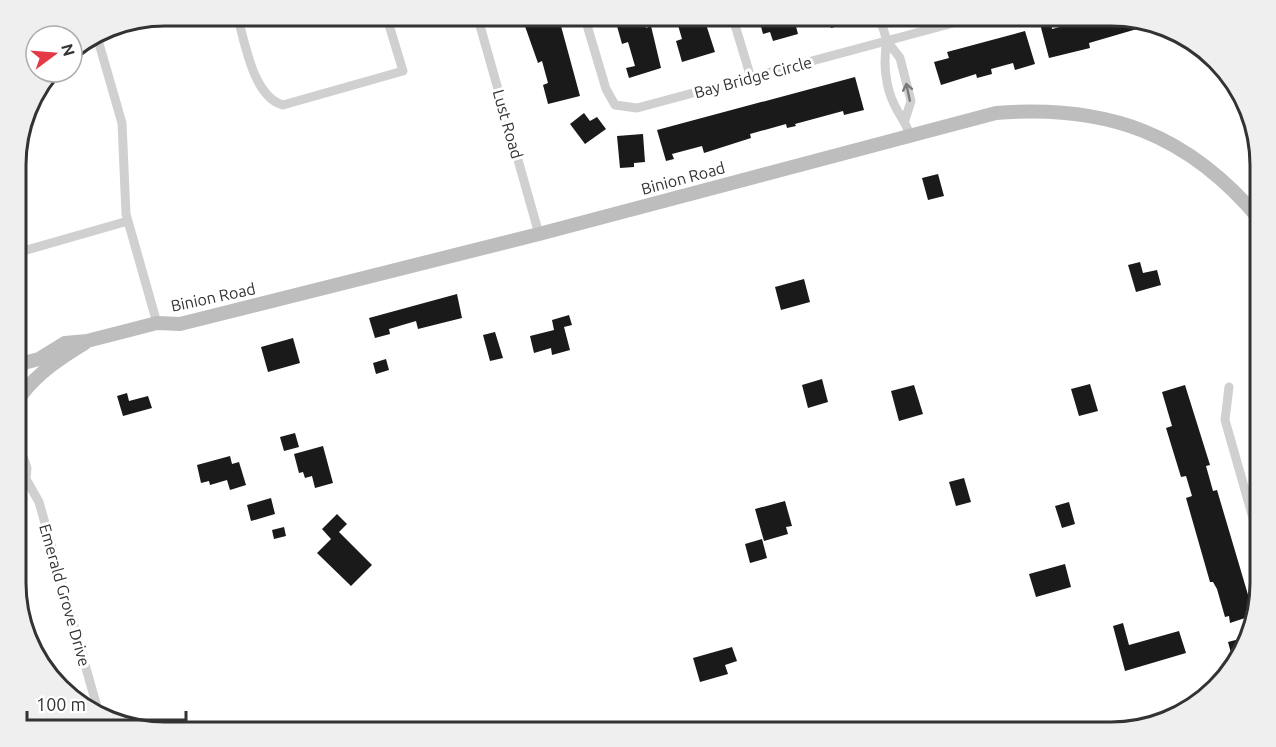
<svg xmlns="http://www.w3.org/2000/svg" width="1276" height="747" viewBox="0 0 1276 747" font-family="Ubuntu,sans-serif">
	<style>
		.building { fill: #1a1a1a }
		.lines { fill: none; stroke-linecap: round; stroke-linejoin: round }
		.minor { stroke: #d0d0d0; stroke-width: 9 }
		.secondary { stroke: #bdbdbd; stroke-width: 14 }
		.oneway { stroke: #7a7a7a }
		.labels { text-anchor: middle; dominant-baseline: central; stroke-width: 6; stroke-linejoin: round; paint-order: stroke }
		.street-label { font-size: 16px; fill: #333; stroke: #fff }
		.rim { fill: none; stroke: #333; stroke-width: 3 }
	</style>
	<rect width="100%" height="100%" fill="#fff"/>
	<!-- building -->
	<path class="building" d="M521,15H558L580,96L548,104L543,85L548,83L542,61L538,63Z
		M630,15H642L646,28L651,26L661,68L629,78L626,68L635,66L628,42L622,44L615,19Z
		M675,15H703L715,52L682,62L676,41L682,39Z
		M793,15L798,34L773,41L770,32L763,34L760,23Z
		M827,15H868V18L831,28Z
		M1088,15H1112L1136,21L1137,29L1089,43L1090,48L1049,58L1040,24L1051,21L1052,29L1075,23L1074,19Z
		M1025,31L1035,64L1015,70L1013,63L991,69L992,74L977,78L976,74L941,85L934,62L949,58L947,52Z
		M855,77L864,110L844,115L843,111L795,124L796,126L787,128L786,124L750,134L751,138L704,153L702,146L672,154L674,159L666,161L657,130Z
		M584,113L590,121L597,117L606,129L585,144L570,124Z
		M643,134L645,162L634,163V167L620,168L617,136Z
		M938,174L944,196L928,200L922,178Z
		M1140,262L1143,273L1157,270L1161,285L1136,292L1128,265Z
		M804,279L810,302L781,310L775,287Z
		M457,294L462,318L418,329L416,321L389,329L390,334L375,338L369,318Z
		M569,315L572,325L564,327L570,350L552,355L551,348L534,353L530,336L554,330L552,320Z
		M495,332L503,358L490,361L483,335Z
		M293,338L300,363L268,372L261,347Z
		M386,359L389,370L376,374L373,363Z
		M822,379L828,402L808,408L802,385Z
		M1090,384L1098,411L1079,416L1071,389Z
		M914,385L923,414L899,421L891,391Z
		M1185,385L1210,465L1206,466L1213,491L1217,490L1254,615L1230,623L1229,616L1225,617L1217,589L1213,582H1210L1186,498L1192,496L1186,476L1181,477L1166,428L1172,426L1162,392Z
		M127,393L129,401L148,396L152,408L123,416L117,396Z
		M295,433L299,447L284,451L280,437Z
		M323,446L333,483L315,488L312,476L305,478L303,472L299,473L294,454Z
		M230,456L232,464L239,462L246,485L230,490L227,480L210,485L209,481L201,483L197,465Z
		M964,478L971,502L956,506L949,482Z
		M271,498L275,514L251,521L247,505Z
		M785,501L792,526L786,527L788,534L764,541L755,509Z
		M1069,502L1075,524L1062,528L1055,506Z
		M337,514L347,524L339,532L372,565L351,586L317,553L331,539L322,529Z
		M284,527L286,536L274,539L272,530Z
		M762,539L767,558L750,563L745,544Z
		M1065,564L1071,587L1036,597L1029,574Z
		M1123,623L1129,645L1179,631L1186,653L1125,671L1113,626Z
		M1247,637L1241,657L1234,664L1228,642Z
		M732,647L737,661L725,665L728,674L700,682L693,658Z"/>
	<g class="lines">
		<!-- minor -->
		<path class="minor" d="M237,15C245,42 253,97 283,105L403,71L386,15
			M477,15L539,234
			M584,15L606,89L615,105L637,108L983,15
			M732,15L751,78
			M879,15L887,41L900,58L911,101L905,120
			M96,33L122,123L126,214L157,323
			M887,41C883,61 885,87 895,106C900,116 906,123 910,135
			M16,253L128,221
			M1229,387L1225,420L1261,546
			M16,436L27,468L26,479
			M16,472L19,478L26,479L39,502L99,714
			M265,732L285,726L305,732
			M1116,732L1187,711"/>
		<!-- secondary -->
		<path class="secondary" d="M16,365L39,359L65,343L87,341L157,323L180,324L539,234L996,113C1108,104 1189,134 1261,221
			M16,372C24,383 24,395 16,406
			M22,394C39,372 62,357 85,343"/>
	</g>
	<!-- one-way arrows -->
	<defs><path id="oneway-shaft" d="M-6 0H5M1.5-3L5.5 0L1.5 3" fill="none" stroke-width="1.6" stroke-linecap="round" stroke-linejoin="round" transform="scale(1.5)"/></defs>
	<use class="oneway" href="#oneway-shaft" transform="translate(908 92) rotate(-102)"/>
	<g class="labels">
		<!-- street labels -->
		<g class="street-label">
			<text transform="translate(753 77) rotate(-15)">Bay Bridge Circle</text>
			<text transform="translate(508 124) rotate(74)">Lust Road</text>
			<text transform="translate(683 178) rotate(-15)">Binion Road</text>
			<text transform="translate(213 297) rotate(-12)">Binion Road</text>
			<text transform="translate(65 595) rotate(74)">Emerald Grove Drive</text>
		</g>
	</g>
	<!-- crop -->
	<path d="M0 0H1276V747H0ZM165 26H1111A139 139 0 0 1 1250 165V583A139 139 0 0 1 1111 722H165A139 139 0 0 1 26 583V165A139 139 0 0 1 165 26Z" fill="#efefef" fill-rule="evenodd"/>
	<path class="rim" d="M165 26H1111A139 139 0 0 1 1250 165V583A139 139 0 0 1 1111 722H165A139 139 0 0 1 26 583V165A139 139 0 0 1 165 26Z"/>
	<!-- north arrow -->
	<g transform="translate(54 54) rotate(74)"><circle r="28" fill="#ffffff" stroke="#adadad" stroke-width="1.5"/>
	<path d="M0-4.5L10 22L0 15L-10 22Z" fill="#e63946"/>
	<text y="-9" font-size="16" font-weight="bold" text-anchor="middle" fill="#333333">N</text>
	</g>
	<!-- scale -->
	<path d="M27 711v9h159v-9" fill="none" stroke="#333333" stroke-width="3"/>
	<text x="36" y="711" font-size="18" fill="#333333" stroke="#ffffff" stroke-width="4.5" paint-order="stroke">100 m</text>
</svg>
